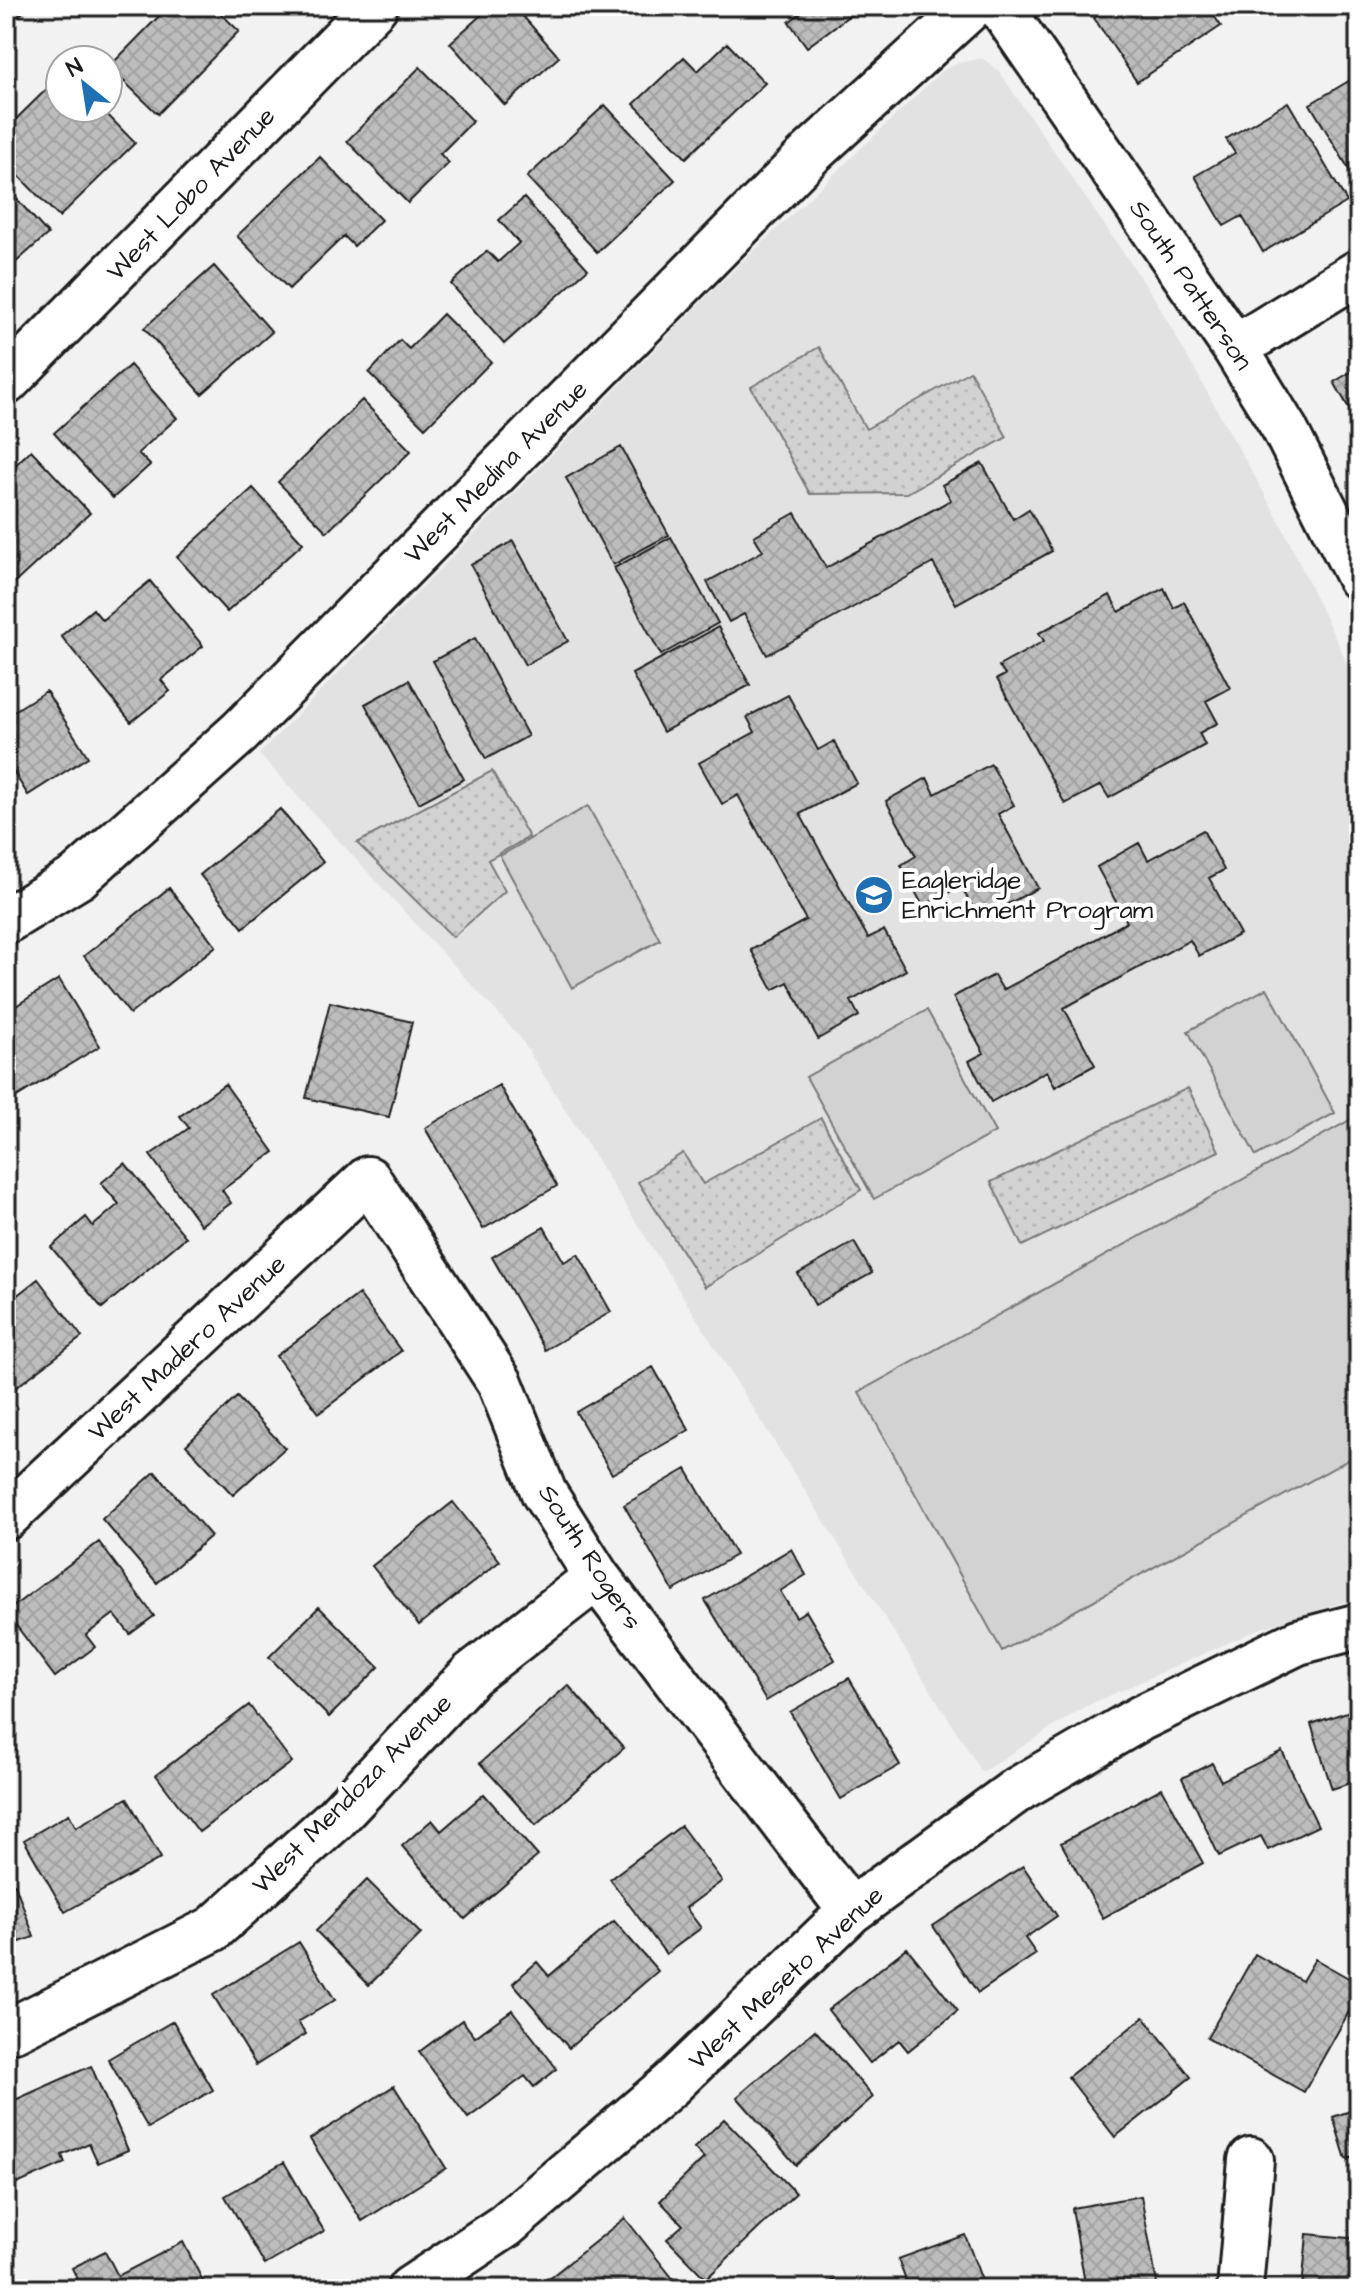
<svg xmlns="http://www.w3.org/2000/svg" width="1365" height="2295" viewBox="0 0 1365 2295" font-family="'Architects Daughter',sans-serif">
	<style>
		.built { fill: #e2e2e2 }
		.grass { fill: url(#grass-dots); stroke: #777; stroke-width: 2 }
		.garden { fill: #d2d2d2; stroke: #777; stroke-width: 2 }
		.building { fill: url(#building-cross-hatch); stroke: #1c1c1c; stroke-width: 2 }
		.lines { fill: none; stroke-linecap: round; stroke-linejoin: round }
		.minor-casing { stroke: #1c1c1c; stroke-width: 50 }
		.minor { stroke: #fff; stroke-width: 44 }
		.labels { text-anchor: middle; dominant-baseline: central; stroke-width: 8; stroke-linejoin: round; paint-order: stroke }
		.street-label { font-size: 26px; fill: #1c1c1c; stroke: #fff }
		.poi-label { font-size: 26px; fill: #1c1c1c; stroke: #fff; text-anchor: start }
	</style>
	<defs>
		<pattern id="grass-dots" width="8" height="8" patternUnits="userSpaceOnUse" patternTransform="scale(2)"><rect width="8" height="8" fill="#d2d2d2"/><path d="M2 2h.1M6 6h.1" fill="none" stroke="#b4b4b4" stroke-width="1.8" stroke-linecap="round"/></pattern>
		<pattern id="building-cross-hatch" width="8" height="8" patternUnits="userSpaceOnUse" patternTransform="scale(2)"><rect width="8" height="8" fill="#bdbdbd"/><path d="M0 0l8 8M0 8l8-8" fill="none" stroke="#a2a2a2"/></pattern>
	</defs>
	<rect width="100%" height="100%" fill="#f2f2f2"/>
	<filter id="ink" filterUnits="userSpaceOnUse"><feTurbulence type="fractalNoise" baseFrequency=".0125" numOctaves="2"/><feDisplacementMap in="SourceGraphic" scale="16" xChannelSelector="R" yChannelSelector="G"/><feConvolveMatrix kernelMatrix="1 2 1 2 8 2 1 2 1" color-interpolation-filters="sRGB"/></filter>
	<g filter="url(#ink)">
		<!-- built -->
		<path class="built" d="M982,58L998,70L1155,299L1280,522L1359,688V1597L1262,1628L1086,1706L982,1772L519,1036L259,754L717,286L941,72L955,64Z"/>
		<!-- grass -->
		<path class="grass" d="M819,347L866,429L970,371L1007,437L907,493L810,494L751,387Z
			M492,771L529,837L488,860L505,891L453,937L357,843Z
			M1188,1088L1219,1151L1022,1246L991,1182Z
			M821,1118L861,1190L705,1287L638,1182L683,1153L703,1184Z"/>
		<!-- garden -->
		<path class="garden" d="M588,806L660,940L572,988L500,856Z
			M1267,988L1335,1113L1256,1156L1188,1031Z
			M927,1010L995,1132L874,1199L806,1077Z
			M1359,1115V1454L1002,1651L859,1392Z"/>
		<!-- building -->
		<path class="building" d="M6,6H30L6,27Z
			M165,6H213L239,31L158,114L109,67L167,8Z
			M245,6H263L254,15Z
			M491,6H514L559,57L505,105L450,43Z
			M806,6H862L807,47L789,22L807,8Z
			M1112,6H1207L1221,26L1137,82L1094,18Z
			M727,43L765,83L686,158L634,104L684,57L698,71Z
			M420,67L473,121L440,154L449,163L408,203L347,141Z
			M1359,75V186L1310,104Z
			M60,76V108H101L135,143L59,217L6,163V129Z
			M1288,102L1347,202L1263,252L1242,216L1224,226L1195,176L1235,153L1226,139Z
			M605,105L675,180L597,252L527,177Z
			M320,157L381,220L354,246L344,236L289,289L237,236Z
			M6,187L48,234L6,271Z
			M524,198L588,269L504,344L451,284L487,251L498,262L519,243L499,220Z
			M214,266L272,332L202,394L144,328Z
			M443,314L491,362L425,428L369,373L400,340L409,349Z
			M130,365L177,418L138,453L150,465L113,498L54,433Z
			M1359,367V426L1334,382Z
			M362,400L411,451L327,532L278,482Z
			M621,447L669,535L613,565L566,478Z
			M31,450L90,513L6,591V474Z
			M982,463L1013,519L1029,509L1052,551L956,604L933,563L767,655L744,614L729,622L707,582L763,551L754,536L795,513L826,568L951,500L942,485Z
			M253,488L303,543L227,612L177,557Z
			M671,537L718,623L661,655L614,568Z
			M513,541L568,641L525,665L471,565Z
			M150,581L203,646L161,680L170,691L131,722L61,636L93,609L102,620Z
			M1164,588L1174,608L1184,602L1230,688L1206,701L1218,723L1199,733L1205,745L1109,798L1101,785L1065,804L997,679L1005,675L999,666L1044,641L1039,633L1110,595L1119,612Z
			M718,627L750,685L663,732L632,674Z
			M475,638L528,736L486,759L433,661Z
			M409,680L464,779L419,803L365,704Z
			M46,691L88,757L28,795L6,760V716Z
			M788,695L818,750L834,741L857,783L800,814L868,938L884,930L906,970L851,1001L859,1016L818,1039L788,982L773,990L751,950L806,920L738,795L722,804L699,763L755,732L747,717Z
			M991,764L1014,805L998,814L1038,888L979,919L961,886L923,906L901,865L916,856L886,801L927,778L935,794Z
			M280,809L323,862L243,928L200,875Z
			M6,810L15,826L6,831Z
			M1203,830L1224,870L1209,878L1240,934L1199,956L1190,940L1064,1008L1095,1065L1055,1087L1047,1071L991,1102L969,1061L984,1053L953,997L994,975L1003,990L1127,922L1097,867L1139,843L1148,860Z
			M169,888L216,946L130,1014L84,956Z
			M59,979L100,1046L13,1099L6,1087V1012Z
			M330,1002L412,1022L389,1117L306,1098Z
			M225,1084L274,1152L222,1190L231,1203L201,1225L150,1155L189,1128L180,1116Z
			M499,1085L557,1186L483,1229L425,1128Z
			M125,1163L186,1237L102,1308L51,1247L86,1217L93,1226L119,1204L101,1183Z
			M544,1227L564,1262L578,1254L611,1312L545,1350L492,1257Z
			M854,1242L872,1273L815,1305L798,1274Z
			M38,1279L82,1337L6,1395V1304Z
			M359,1294L401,1351L319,1413L276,1356Z
			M653,1367L689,1430L612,1474L576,1412Z
			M237,1397L285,1448L233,1495L186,1445Z
			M686,1469L736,1555L673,1591L624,1505Z
			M155,1472L211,1536L157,1583L102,1519Z
			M453,1502L500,1561L419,1625L372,1566Z
			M99,1542L154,1616L130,1634L114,1614L86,1635L95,1647L55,1677L6,1612Z
			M791,1549L806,1575L780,1591L796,1617L806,1611L835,1660L766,1701L705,1600Z
			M319,1607L379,1667L329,1717L269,1657Z
			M849,1678L900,1765L841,1799L790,1712Z
			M568,1685L624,1748L536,1825L480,1763Z
			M6,1690L16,1717L6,1721Z
			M249,1705L292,1762L199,1832L156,1775Z
			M1359,1708V1780L1332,1789L1311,1724Z
			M1282,1751L1318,1826L1268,1850L1261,1836L1219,1856L1182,1778L1212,1763L1221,1781Z
			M1162,1788L1203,1863L1103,1918L1061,1843Z
			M484,1794L538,1856L465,1919L402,1846L432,1820L441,1831Z
			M127,1798L161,1858L65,1912L24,1840L69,1814L76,1827Z
			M681,1826L722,1881L686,1908L701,1928L666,1954L610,1879Z
			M1023,1866L1057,1916L1025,1938L1036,1954L978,1993L933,1926Z
			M367,1880L421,1934L369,1985L316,1931Z
			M15,1884L34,1937L6,1947V1887Z
			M614,1921L658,1971L569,2048L513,1983L537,1962L549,1976Z
			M299,1942L335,2000L298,2022L306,2034L256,2065L213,1995Z
			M907,1948L958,2011L908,2051L899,2040L870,2063L828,2010Z
			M1255,1954L1302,1981L1315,1959L1359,1984V1994L1304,2092L1207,2038Z
			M512,2010L557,2069L534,2087L525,2076L468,2118L419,2052L462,2020L475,2037Z
			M1144,2017L1191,2077L1115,2137L1068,2077Z
			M173,2021L213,2090L148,2128L108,2059Z
			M815,2030L873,2097L796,2165L737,2097Z
			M91,2066L128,2150L98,2163L89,2143L62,2155L65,2163L17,2184L6,2160V2104Z
			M394,2086L446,2168L362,2221L310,2139Z
			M1359,2108V2169L1355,2157L1346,2159L1333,2117Z
			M724,2119L796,2193L706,2279L667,2239L683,2225L660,2201L704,2158L694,2148Z
			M284,2162L324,2231L265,2265L225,2196Z
			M1141,2196L1158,2289H1086L1072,2208Z
			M625,2218L681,2289H538L537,2288Z
			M1307,2234L1359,2239V2289H1302Z
			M965,2235L985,2289H909L898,2259Z
			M183,2242L207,2289H82L72,2268L105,2251L118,2276Z
			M834,2280L839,2289H818Z"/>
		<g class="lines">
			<!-- minor casing -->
			<g class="minor-casing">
				<path id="minor" d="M1000,6L1235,348L1284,428L1359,577
					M1235,348L1359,272
					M6,382L375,6
					M6,921L78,877L240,732L811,153L972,6
					M6,1517L368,1179L500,1383L544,1493L597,1577L851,1911
					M6,2031L14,2029L213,1929L335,1819L472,1674L597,1577
					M410,2289L505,2226L670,2085L851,1911L1017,1790L1141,1718L1298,1642L1359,1626
					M1240,2289L1251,2160"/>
			</g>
			<!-- minor -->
			<use href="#minor" class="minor"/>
		</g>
	</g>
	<!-- icons -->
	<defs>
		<g id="school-disc" transform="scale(2)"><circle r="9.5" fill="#1f6fb2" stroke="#fff"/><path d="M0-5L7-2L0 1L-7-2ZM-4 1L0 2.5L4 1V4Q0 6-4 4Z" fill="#fff"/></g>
	</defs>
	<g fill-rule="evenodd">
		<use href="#school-disc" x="874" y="895"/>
	</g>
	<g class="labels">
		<!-- street labels -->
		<g class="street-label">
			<text transform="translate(191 194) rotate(-46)">West Lobo Avenue</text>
			<text transform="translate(1191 285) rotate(56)">South Patterson</text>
			<text transform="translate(496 472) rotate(-45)">West Medina Avenue</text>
			<text transform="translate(187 1348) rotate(-43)">West Madero Avenue</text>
			<text transform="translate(590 1557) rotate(57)">South Rogers</text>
			<text transform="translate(352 1794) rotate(-45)">West Mendoza Avenue</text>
			<text transform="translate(786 1978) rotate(-43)">West Meseto Avenue</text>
		</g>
		<!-- poi labels -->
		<g class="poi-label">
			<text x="902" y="880">Eagleridge<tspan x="902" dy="30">Enrichment Program</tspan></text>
		</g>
	</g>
	<!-- margin -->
	<rect width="1365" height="2295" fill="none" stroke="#fff" stroke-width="32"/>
	<rect x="16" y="16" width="1333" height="2263" fill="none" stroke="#1c1c1c" stroke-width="3" filter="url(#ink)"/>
	<!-- north arrow -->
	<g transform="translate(84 84) rotate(330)"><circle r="38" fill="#ffffff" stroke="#a4a4a4" stroke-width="2"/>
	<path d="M0-6L14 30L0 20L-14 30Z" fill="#1f6fb2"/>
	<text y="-12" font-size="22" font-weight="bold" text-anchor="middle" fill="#1c1c1c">N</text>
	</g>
</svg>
